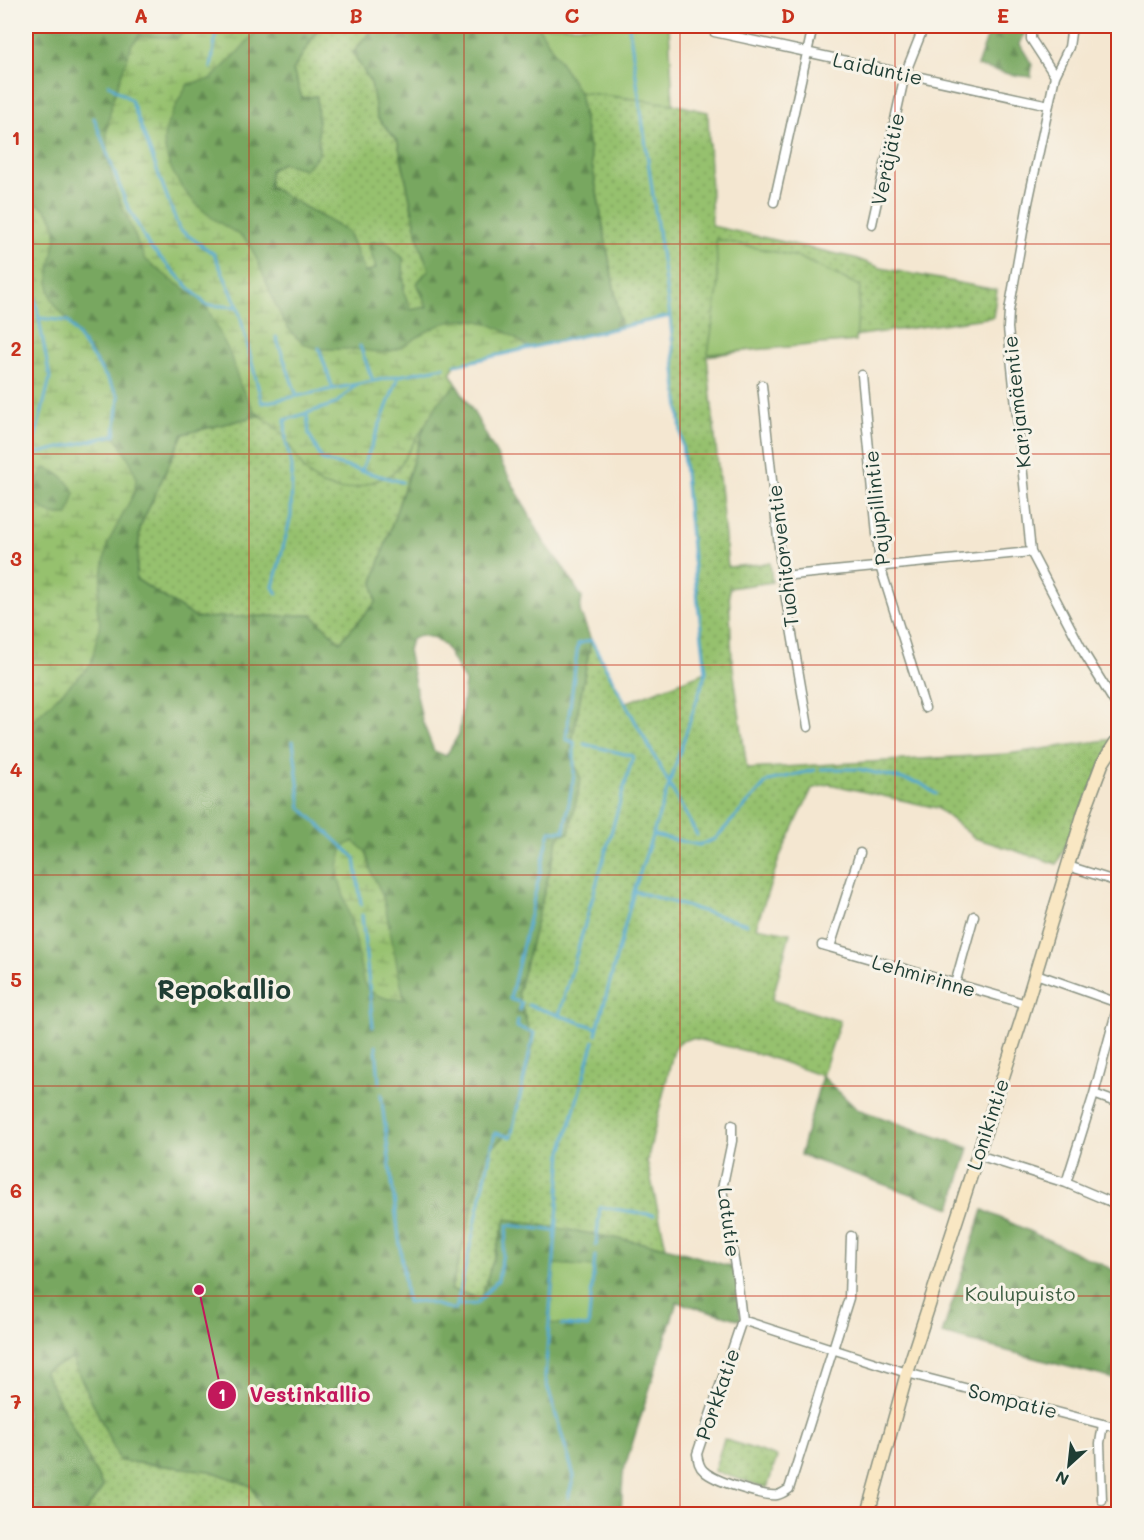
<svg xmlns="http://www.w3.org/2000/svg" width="1144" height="1540" viewBox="0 0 1144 1540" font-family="Mali,sans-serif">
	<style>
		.grass { fill: url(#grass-dots); stroke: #5a7f51; stroke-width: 1.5 }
		.forest { fill: url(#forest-firs); stroke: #4c724a; stroke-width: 1.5; fill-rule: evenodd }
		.wetland { fill: url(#wetland-marsh); stroke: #5a7f51; stroke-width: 1.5; fill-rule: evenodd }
		.garden { fill: #96c16e; stroke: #5a7f51; stroke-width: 1.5 }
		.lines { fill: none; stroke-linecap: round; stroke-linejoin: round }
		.stream { stroke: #53a9cf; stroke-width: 3 }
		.street-casing { stroke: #8a9282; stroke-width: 11 }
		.secondary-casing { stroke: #8a9282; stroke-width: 15 }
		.street { stroke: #fff; stroke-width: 8 }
		.secondary { stroke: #f9e7c3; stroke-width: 12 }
		.grid { fill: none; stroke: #c8321e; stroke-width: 1.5; stroke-opacity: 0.55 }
		.labels { text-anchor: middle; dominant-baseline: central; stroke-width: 6; stroke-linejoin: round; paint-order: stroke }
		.street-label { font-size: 20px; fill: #1f3d34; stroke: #f7f3e8 }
		.park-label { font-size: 20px; fill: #3d5e42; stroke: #f7f3e8 }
		.district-label { font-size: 26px; font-weight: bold; fill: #1f3d34; stroke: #f7f3e8 }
		.leader { fill: none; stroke: #c2185b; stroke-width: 2 }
		.callout-dot { fill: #c2185b; stroke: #f7f3e8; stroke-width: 2 }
		.mark-label { font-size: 18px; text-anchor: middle; font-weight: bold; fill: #fff }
		.callout-label { font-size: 21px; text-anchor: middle; font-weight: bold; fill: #c2185b; stroke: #f7f3e8; stroke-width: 6; stroke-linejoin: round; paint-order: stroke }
		.neatline { fill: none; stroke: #c8321e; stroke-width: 2 }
		.grid-label { font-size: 20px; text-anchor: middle; font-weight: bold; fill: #c8321e }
	</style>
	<defs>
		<pattern id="grass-dots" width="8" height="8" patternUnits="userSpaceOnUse" patternTransform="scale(1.5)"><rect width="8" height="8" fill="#96c16e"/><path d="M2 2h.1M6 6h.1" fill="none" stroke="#7a9e5b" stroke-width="1.8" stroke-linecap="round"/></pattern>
		<pattern id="forest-firs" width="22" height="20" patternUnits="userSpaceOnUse" patternTransform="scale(1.5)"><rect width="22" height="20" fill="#78a761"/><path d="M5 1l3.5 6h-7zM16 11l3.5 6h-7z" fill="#628951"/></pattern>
		<pattern id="wetland-marsh" width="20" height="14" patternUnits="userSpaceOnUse" patternTransform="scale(1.5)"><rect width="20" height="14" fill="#96c16e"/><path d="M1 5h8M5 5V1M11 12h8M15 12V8" fill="none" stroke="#7a9e5b"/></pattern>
	</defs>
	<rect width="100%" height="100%" fill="#f7f3e8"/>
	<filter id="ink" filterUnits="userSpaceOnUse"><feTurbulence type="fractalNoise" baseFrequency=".0167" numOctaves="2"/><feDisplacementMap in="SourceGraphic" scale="12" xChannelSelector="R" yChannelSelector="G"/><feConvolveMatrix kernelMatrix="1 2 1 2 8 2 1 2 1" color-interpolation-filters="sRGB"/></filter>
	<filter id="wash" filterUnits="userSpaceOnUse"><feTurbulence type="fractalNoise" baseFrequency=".008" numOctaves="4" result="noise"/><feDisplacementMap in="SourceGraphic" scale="24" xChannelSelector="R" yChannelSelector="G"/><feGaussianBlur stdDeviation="1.35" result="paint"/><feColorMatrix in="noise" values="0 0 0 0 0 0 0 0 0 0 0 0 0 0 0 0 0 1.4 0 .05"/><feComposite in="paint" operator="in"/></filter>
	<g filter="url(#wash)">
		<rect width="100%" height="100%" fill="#f4e7d1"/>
		<!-- grass -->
		<path class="grass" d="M320,26H368L369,33L353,53L372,83L377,117L398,142L420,246L429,269L427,307L410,310L404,293L403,258L365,273L348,232L268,186L270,171L282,163L316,96L302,98L293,70Z
			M579,92L673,104L708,112L712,226L855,258L881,268L997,290L993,317L707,356L728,567L770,563L772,582L729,588L732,660L747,769L1007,754L1114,739L1057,864L975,838L937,808L829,784L812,789L780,856L756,927L790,933L772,1000L840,1021L822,1076L763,1055L692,1038L679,1042L673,1053L647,1161L666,1247L506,1219L481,1299L451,1290L487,1153L513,1127L533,1045L518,993L559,834L569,832L581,779L570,753L591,640L625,703L706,672L693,559L670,316L621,326Z
			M357,392L427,418L373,582L376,602L340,642L312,615L196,618L136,579L140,527L183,434Z
			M73,1358L120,1461L211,1471L251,1486L265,1513L133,1512L131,1514H84L103,1487L43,1371Z
			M724,1439L777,1457L767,1488L714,1471Z"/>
		<!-- forest -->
		<path class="forest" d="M26,26H320L293,70L302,98L317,96L319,154L305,169L282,163L270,170L269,186L348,232L365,273L376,268L368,243L386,241L403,258L404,293L411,310L427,307L417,283L429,269L420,246L398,142L377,117L371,83L353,53L369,33L368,26H538L579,92L621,326L455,365L450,373L477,418L544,542L565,570L582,598L580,611L591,640L570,753L581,779L569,833L559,835L518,993L533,1045L513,1127L487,1153L451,1290L481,1298L506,1219L666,1247L735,1268L741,1320L677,1302L623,1473L621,1514H132L133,1512H264L251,1486L211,1471L120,1461L72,1359L44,1371L103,1487L84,1514H26ZM357,392L427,419L373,582L376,602L340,642L312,615L196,618L136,579L140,527L183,434ZM420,635L434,638L445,646L465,682L459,734L446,756L434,751L422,720L408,650L411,640Z
			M991,26H1028L1020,44L1032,65L1031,77L1013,75L977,66Z
			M822,1076L857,1109L969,1148L951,1208L800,1155Z
			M983,1210L1118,1272V1380L942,1334Z"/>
		<!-- wetland -->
		<path class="wetland" d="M194,26H261L237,53L211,79L188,84C180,97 163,127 164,142C167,173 188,199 211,217C218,223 241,235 245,239C267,267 275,332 309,346C321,351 337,349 350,349C361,349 375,353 386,352C403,349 412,340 426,332C465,308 496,322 529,348L455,365L450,373L457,385L440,400L399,467L391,475L359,487L340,490L322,485L305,471L281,432L254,410L240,385L230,354L204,301L174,282L145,259L116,192L109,165L107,132L112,102L132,44L141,36L176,38Z
			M38,204C75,227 42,261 50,293C52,305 63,313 70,323C87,347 103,372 119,396L115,435L131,463L136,477L135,491L107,545L97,606L100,623L91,665L32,721L28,732L26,760V222L30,208ZM44,468C59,471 67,480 75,493L68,515C51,517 28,506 35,485C37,479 41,473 44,468Z
			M353,841L366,852L372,874L383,896L404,999H388L377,995L368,990L363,980L355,936L339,879L338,866L343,847Z"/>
		<!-- garden -->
		<path class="garden" d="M538,26H669L673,104L579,92Z
			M716,239L798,257L860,286L856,341L708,354L718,289Z
			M555,1264L593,1267L588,1327L550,1323Z"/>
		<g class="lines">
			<!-- stream -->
			<path class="stream" d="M211,68L217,26
				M108,84L131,100L179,229L214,254L238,307L262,403L444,367
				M94,118L126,203L149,246L206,305L238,307
				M26,292L35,298L50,378L31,455
				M276,337L297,396
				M360,346L373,381
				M319,348L333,389
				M455,365L670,316
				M307,414L309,434L322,460L402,482
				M26,456L115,435L119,396L68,321L39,318
				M361,472L399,376
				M277,594L273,587L291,516L292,467L286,442L285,420L335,404L356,385
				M293,741L301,808L355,858L361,904
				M573,742L566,739L578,644L591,640L697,835
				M821,769H858L920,783L936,794
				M653,835L699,845L715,839L768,781L815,770
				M634,891L747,924
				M362,915L373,1027
				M522,1003L510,999L550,831H564L574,775V742
				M528,1005L597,1028
				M520,1010L521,1003
				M559,1015L633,756L584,744
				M596,1034L634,891L706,672L693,559L670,316L629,26
				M376,1046L379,1082
				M381,1094L407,1302L421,1301L455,1310L457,1305L476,1304L498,1280L508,1225L556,1231
				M596,1245L600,1207L654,1215
				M457,1305L495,1133L511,1137L534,1033L517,1027L518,1020
				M562,1325L588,1327L595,1256
				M568,1498L574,1476L545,1378L562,1152L594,1041
				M563,1514L565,1508"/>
		</g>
	</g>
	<g filter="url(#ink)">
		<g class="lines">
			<!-- street casing -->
			<g class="street-casing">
				<path id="street" d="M712,26L714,32L1049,105
					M1031,26V39L1055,76
					M1072,26L1069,47L1055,76L1028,203L1009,311L1008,328L1031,552L1084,653L1118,708
					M774,202L813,26
					M872,224L905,74L924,26
					M862,375L880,566L925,708
					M762,385L782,576L808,727
					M782,576L1031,552
					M1068,866L1118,882
					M822,945L1026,1004
					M830,947L860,853
					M1036,974L1118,1003
					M955,984L974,916
					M1094,1094L1118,1005
					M732,1125V1141L722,1189L737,1278L742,1320L697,1454C698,1461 699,1467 704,1471C714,1481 764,1497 777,1495C782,1494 786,1491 789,1489L849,1298L851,1236
					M978,1155L1066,1183L1118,1205
					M1066,1183L1094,1094L1118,1103
					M742,1320L907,1373L1118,1428
					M1102,1500L1100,1443L1103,1424"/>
			</g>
			<!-- secondary casing -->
			<g class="secondary-casing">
				<path id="secondary" d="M868,1514L907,1373L1022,1018L1084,812L1102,764L1118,739"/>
			</g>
			<!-- street -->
			<use href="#street" class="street"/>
			<!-- secondary -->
			<use href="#secondary" class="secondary"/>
		</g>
	</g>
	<!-- grid -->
	<path class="grid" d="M249,26V1514M464,26V1514M680,26V1514M895,26V1514M26,244H1118M26,454H1118M26,665H1118M26,875H1118M26,1086H1118M26,1296H1118"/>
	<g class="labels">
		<!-- street labels -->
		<g class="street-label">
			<text transform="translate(878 68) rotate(12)">Laiduntie</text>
			<text transform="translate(887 159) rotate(-78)">Veräjätie</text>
			<text transform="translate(1016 402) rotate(-96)">Karjamäentie</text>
			<text transform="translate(876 508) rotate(-96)">Pajupillintie</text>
			<text transform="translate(782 556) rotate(-97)">Tuohitorventie</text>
			<text transform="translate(924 975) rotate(16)">Lehmirinne</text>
			<text transform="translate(987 1124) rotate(-72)">Lonikintie</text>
			<text transform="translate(730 1222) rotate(83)">Latutie</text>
			<text transform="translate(717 1394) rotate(-71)">Porkkatie</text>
			<text transform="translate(1013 1400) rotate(14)">Sompatie</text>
		</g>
		<!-- park labels -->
		<g class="park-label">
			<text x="1020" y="1293">Koulupuisto</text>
		</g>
		<!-- district labels -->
		<g class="district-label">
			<text x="224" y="989">Repokallio</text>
		</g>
	</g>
	<!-- callouts -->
	<path class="leader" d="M199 1290L222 1395"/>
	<g class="callout-dot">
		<circle cx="199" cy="1290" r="6"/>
		<circle cx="222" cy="1395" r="15"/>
	</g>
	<g class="mark-label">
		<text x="222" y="1401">1</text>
	</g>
	<g class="callout-label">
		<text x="310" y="1402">Vestinkallio</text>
	</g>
	<!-- margin -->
	<rect width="1144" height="1540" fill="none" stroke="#f7f3e8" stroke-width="66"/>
	<!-- north arrow -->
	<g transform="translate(1069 1465) rotate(207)" stroke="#f7f3e8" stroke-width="4.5" paint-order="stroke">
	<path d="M0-4.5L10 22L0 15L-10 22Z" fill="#1f3d34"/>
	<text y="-9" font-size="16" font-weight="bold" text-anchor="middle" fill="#1f3d34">N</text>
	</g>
	<rect x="33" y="33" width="1078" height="1474" class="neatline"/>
	<g class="grid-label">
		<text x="141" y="23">A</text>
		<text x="356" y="23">B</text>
		<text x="572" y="23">C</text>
		<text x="788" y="23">D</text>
		<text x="1003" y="23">E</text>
		<text x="16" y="145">1</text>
		<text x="16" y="356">2</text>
		<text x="16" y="566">3</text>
		<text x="16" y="777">4</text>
		<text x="16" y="987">5</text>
		<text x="16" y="1198">6</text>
		<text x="16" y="1409">7</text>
	</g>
</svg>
